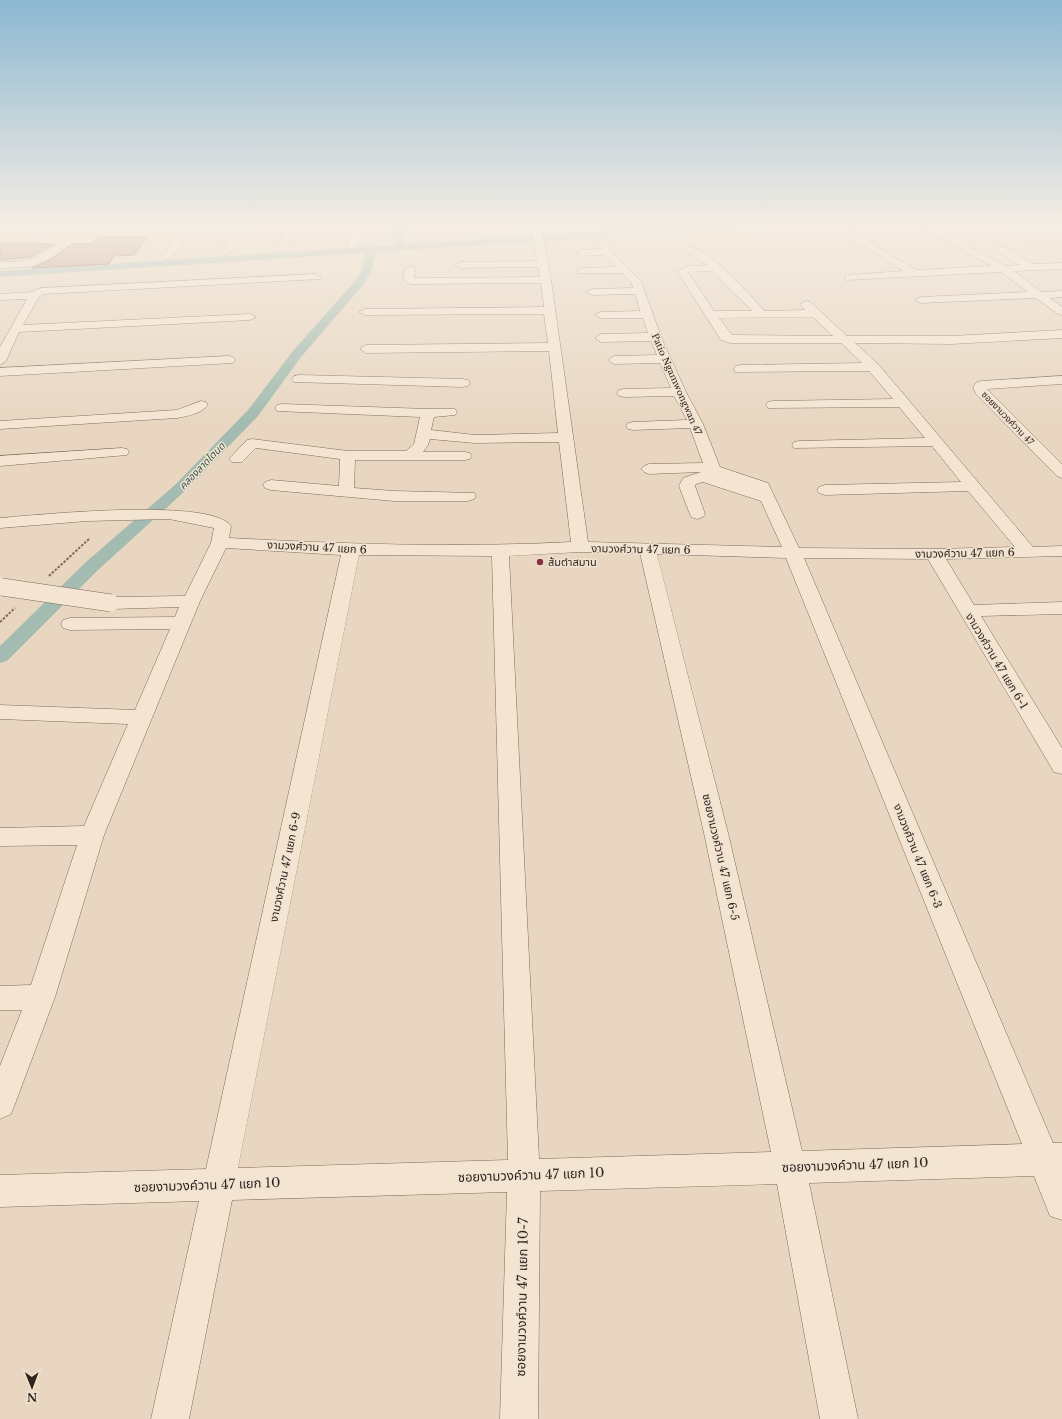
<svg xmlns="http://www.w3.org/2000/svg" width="1062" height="1419" viewBox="0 0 1062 1419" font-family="'Libre Baskerville','Noto Sans Thai',serif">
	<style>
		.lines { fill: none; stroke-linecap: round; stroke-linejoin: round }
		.canal { fill: #a3bbb0; fill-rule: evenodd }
		.building { fill: #c28e7c; stroke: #7b5144 }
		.minor-casing { stroke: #7f695b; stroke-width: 1 }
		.path { stroke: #7f695b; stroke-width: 2; stroke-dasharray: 2.5 1.5; stroke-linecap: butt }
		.minor { fill: #f4e5d3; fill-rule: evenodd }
		.minor-bridge-casing { stroke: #7f695b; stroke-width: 18; stroke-linecap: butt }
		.minor-bridge { stroke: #f4e5d3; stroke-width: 17 }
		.poi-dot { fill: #873240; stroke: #f0e2d0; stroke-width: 1.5 }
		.labels { text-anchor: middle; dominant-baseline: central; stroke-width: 3; stroke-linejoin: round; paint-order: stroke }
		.far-street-label { font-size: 9px; fill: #31241d; stroke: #f0e2d0 }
		.far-water-label { font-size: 10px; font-style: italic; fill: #2e4f48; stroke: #f0e2d0 }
		.street-label { font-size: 11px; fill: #31241d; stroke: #f0e2d0 }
		.poi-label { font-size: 11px; fill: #31241d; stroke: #f0e2d0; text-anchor: start }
		.near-street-label { font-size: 13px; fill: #31241d; stroke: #f0e2d0 }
	</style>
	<rect width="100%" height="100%" fill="#e8d6c1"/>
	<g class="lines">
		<!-- canal -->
		<path class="canal" d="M392,226H401L405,244L691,226H732L727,229L376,252L372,270L363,285L301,357L258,416L186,490L98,570L7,661L0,663V646L86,562L176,484L248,410L293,351L355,281L362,270L366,253L0,277V271L396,245Z"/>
	</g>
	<!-- building -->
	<path class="building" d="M99,237H147L134,255L114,256L109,264L32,268L52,259L72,244H90Z
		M0,244H54L31,257L0,260Z"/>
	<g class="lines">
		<!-- minor casing -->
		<g class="minor-casing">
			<path id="minor" d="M360,226H387L390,228L385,231H362L357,246L352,249L347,246L352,232L294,233L287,249L282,252L277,249L284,233L241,234L230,254L226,255L221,252L231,234L187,235L171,259H163L162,257L181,230L184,229Z
				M531,226H541L551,280L588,542L782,547L761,501L703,482L696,484L695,486L705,514L703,517L697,519L691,517L679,486L683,478L701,472L649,474L644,472L641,469L644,466L649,464L703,463L690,428L633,430L628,429L626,426L628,423L633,422L687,420L674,396L624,397L619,396L617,393L619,390L624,389L671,388L660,363L614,364L608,360L614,356L657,355L651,341L601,342L595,338L601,334L648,333L643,318H601L595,315L601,312L640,311L635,294L592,295L586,292L592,289L633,288L631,282L622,273H578L577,271L578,269L582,268L616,267L604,255L581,256L576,253L581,250L601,249L597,242L599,240H605L611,251L641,281L661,337L686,392L703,424L720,467L768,483L799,548L934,549L1015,547L968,491L825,495L819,493L817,490L819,487L825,485L961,482L932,446L794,448L792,445L794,442L799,441L925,438L899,407L768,408L766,405L768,402L773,401L893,399L869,371L735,372L734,369L735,366L740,365L862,363L841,343H730L721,340L677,271L688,266L707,265L688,252L687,250L688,248C706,244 752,298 765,311L805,310L800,304L806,301L810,302L847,336H951L1062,330V338L951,344L855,343L878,364L1033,547L1062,546V556L946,559L974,605L1062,602V614L981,616L1062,748V774L1054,772L928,559L804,558L1053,1143H1062V1220L1050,1216L1034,1176L809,1183L858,1419H820L777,1184L540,1191L538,1419H500L507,1192L232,1200L189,1419H151L199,1201L0,1207V1175L206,1169L341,555L226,548L200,601L104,835L55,997L15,1104L11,1114L0,1119V1066L22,1010H0V986L31,985L77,845L0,846V828L84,826L128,724L0,719V705L135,710L170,629L70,630L63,628L61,624L63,620L70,618L175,617L179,607L111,609L104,607L102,603L104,599L111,597L185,596L211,543L214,528L169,519L87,521L0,528V518C37,515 211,497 231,526L229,538C343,544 457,548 571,542L559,442L475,443L430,439L428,445L423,452H465L470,453L472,456L470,459L465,460H355L354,488L394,491L474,493L476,496L474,499L468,501H394L271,490L265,488L263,485L265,482L271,480L339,486L340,459L256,448L242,462H232L229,459L247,440L252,439L348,451H406L414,444L420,417L277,411L275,408L277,405L282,404L428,409H455L457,412L455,415L434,417L431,430L475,435L558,433L549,351L366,353L360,349L366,345L548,343L544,314L365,315L359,312L365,309L544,307L541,283L411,284L407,283L403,278L405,269L410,266L415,269L414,278L540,277L538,267L460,268L455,265L460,262L537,261ZM713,271L752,311H714L688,272ZM813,317L833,336L732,335L719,318ZM580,552L640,553L704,833L771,1152L539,1159L509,556ZM657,554L786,558L1022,1144L802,1151L728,833ZM359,555L492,556L508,1160L238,1168Z
				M923,226H933L1005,266L1019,265L998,252L997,250L998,248H1006L1033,264L1062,263V269L1014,271L1041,292L1062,291V297L1050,298L1062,307V315L1058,314L1036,298L921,303L915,300L921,297L1028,292L1001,272L846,280L845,278L846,276L850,275L903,271L847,235L845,233L847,231L850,230L916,270L991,266L924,228Z
				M1062,235V241L1034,242L1029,239L1034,236Z
				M0,236L90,237L95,240L90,243H72L51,258L30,267L0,268V262C28,262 36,259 59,243L0,242Z
				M316,274L321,277L320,279L44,294L39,297L23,325L250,314L256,317L250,320L19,332L6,361L0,365V347L27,299L0,300V294L32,292L41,288Z
				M229,356L233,357L235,360L233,363L0,376V368Z
				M299,375L463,379L468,380L470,383L468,386L463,387L294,382L292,379L294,376Z
				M1062,376V384L987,389L1062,464V478L1057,476L976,394L973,387L977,382L982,381Z
				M201,401L206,402L208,405C201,414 187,416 177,418L0,429V421L177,410Z
				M122,448L127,449L129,452L127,455L0,466V456Z"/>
		</g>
		<!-- path -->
		<path class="path" d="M49,576L90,538
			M0,622L15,608"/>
		<!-- minor -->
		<use href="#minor" class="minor"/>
		<!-- minor-bridge casing -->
		<g class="minor-bridge-casing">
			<path id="minor-bridge" d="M2,587L111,603"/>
		</g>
		<!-- minor-bridge -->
		<use href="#minor-bridge" class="minor-bridge"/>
	</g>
	<!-- sky -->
	<linearGradient id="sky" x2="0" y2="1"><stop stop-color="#8cb7d2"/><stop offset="0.53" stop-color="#f5ede3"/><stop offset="1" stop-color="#f5ede3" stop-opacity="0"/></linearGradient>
	<rect width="1062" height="424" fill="url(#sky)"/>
	<!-- markers -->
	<circle class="poi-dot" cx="540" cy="562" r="4"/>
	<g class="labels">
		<!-- far-street labels -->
		<g class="far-street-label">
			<text transform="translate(677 384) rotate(66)">Patio Ngamwongwan 47</text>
			<text transform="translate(1008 418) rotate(46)">ซอยงามวงศ์วาน 47</text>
		</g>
		<!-- far-water labels -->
		<g class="far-water-label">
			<text transform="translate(202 466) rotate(-46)">คลองลาดโตนด</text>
		</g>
		<!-- street labels -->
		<g class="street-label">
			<text transform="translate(317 547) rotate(3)">งามวงศ์วาน 47 แยก 6</text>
			<text transform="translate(641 549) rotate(1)">งามวงศ์วาน 47 แยก 6</text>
			<text transform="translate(965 553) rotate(-1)">งามวงศ์วาน 47 แยก 6</text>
			<text transform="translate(997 661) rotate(59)">งามวงศ์วาน 47 แยก 6-1</text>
			<text transform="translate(918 856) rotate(68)">งามวงศ์วาน 47 แยก 6-3</text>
			<text transform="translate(721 857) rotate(77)">ซอยงามวงศ์วาน 47 แยก 6-5</text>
			<text transform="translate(285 867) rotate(-78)">งามวงศ์วาน 47 แยก 6-9</text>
		</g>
		<!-- poi labels -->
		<g class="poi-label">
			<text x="548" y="562">ส้มตำสมาน</text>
		</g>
		<!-- near-street labels -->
		<g class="near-street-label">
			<text transform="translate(855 1165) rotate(-2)">ซอยงามวงค์วาน 47 แยก 10</text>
			<text transform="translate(531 1175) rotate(-2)">ซอยงามวงค์วาน 47 แยก 10</text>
			<text transform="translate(207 1185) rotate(-2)">ซอยงามวงค์วาน 47 แยก 10</text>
			<text transform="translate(522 1297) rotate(-89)">ซอยงามวงศ์วาน 47 แยก 10-7</text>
		</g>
	</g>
	<!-- north arrow -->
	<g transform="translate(32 1387) rotate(179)" stroke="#f0e2d0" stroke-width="3" paint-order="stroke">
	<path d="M0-3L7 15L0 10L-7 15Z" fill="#31241d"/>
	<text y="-6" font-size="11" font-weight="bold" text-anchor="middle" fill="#31241d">N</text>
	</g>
</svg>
